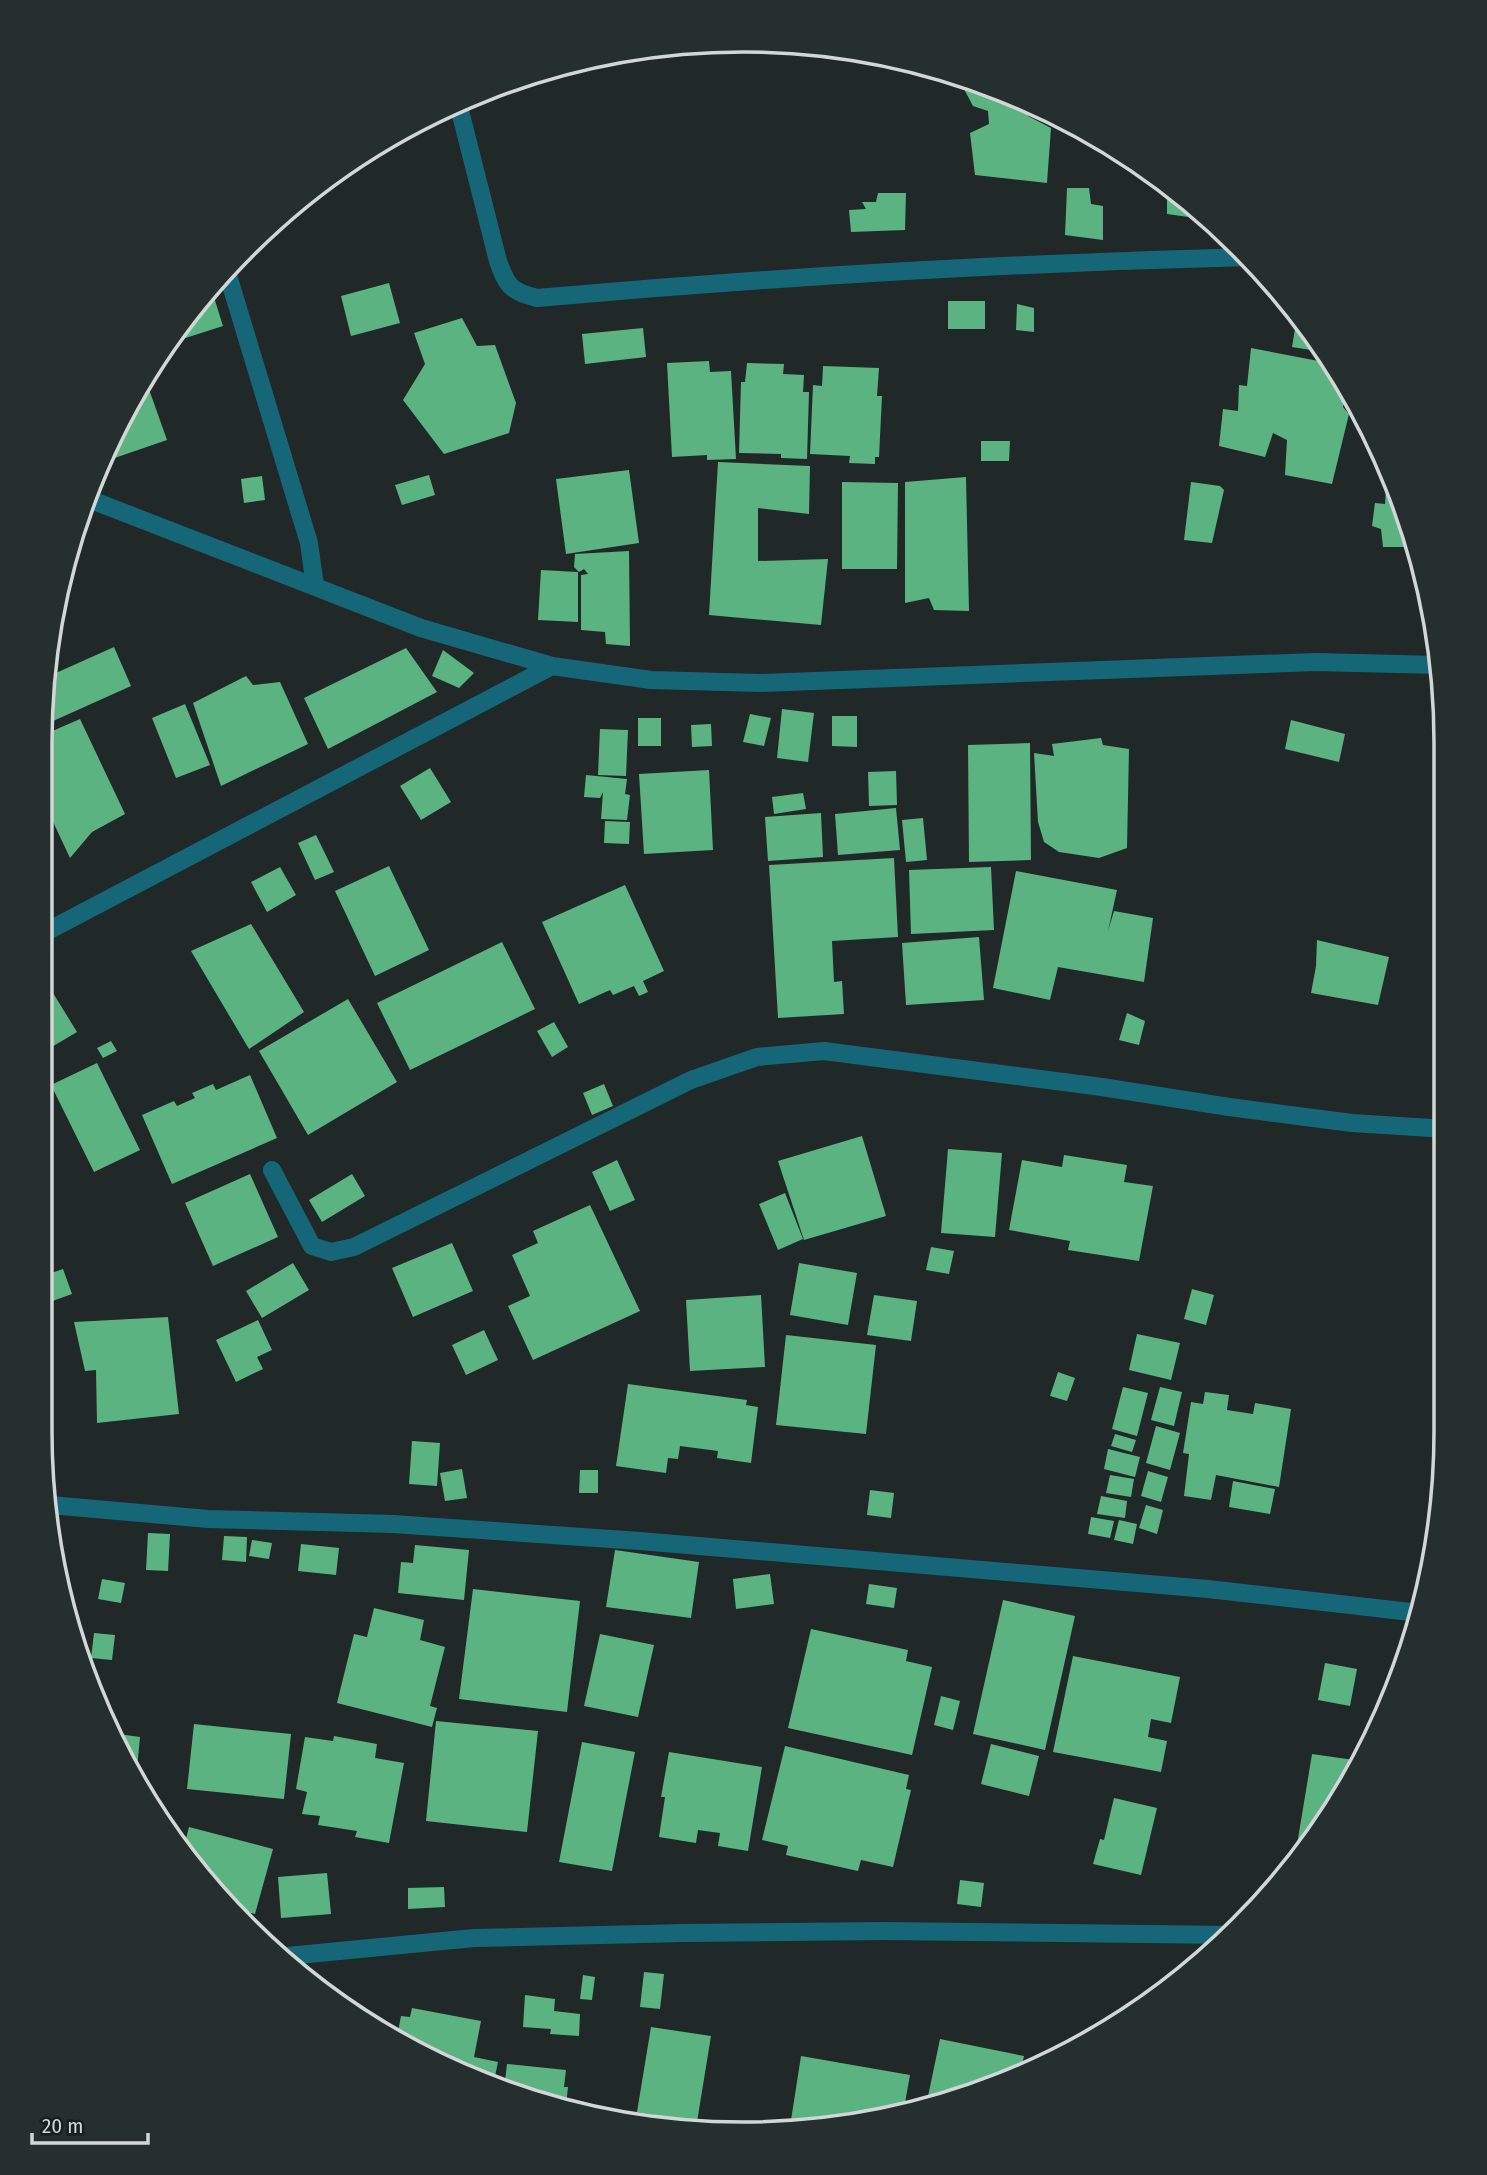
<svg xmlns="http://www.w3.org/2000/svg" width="1487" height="2175" viewBox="0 0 1487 2175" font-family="'Fira Sans Condensed',sans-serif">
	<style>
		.building { fill: #5bb382 }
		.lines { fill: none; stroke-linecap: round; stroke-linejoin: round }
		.minor { stroke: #156778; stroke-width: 18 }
		.rim { fill: none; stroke: #d1d7d6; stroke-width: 3.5 }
	</style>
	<rect width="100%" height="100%" fill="#202928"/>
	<!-- building -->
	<path class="building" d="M965,79L1013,94L1029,103L1028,116L1051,128L1047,183L975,175L970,133L989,124L988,111L973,106L965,91Z
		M1167,185L1203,216V219L1167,214Z
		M1067,188H1089L1091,204L1103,206V240L1065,235Z
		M878,193H906L905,230L851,232L849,210L866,209L862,202H876Z
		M389,283L400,323L351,336L341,296Z
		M212,291L223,326L173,342L202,304Z
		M948,301H985V329H948Z
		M1017,304L1034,308V332L1016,330Z
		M1298,311L1302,316L1324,352L1292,347Z
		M462,318L477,346L495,345L516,403L509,433L444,454L403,400L425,364L414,333Z
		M643,328L646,357L585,364L582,334Z
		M1251,348L1329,363V368L1337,372L1347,389L1343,407L1349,414L1332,484L1285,475L1287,440L1273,433L1265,457L1219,446L1223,409L1238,411L1239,385L1247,386Z
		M709,361L710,372L731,371L736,459L707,460V455L672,457L667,363Z
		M747,363L784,364L783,374L804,375L803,392H809L807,459L781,458V454L739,453L741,382H745Z
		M823,366L879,368L877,396H882L879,457H875V464L849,463L850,456L810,454L813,385L822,386Z
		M145,378L167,440L103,462L134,392Z
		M981,441H1010L1009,461H981Z
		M718,462L810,466L809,514L758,508V561L828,559L821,625L709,615Z
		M629,470L639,543L566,554L556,479Z
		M1387,470L1415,552L1407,553L1405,547H1383L1381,529L1372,526L1375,503L1385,504Z
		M429,475L435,495L402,505L395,485Z
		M262,476L265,500L244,503L241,479Z
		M966,477L969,611L934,610L929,598L905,603V482Z
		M842,482L898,483L897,569H842Z
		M1191,482L1220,486L1224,490L1212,543L1184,540Z
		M629,551L630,646L606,644L605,632L581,630V575L588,574L584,569L579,572L574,567L575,554Z
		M541,570L578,572V622L538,620Z
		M114,647L131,686L42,726L47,677Z
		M406,648L437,692L328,749L304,698Z
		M443,650L474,673L459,688L432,676Z
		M246,676L253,685L280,682L308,744L221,786L193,703Z
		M185,704L210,765L176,778L152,718Z
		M782,709L814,713L808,762L777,758Z
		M750,714L771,718L764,746L743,742Z
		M832,716H857V747L832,746Z
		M638,718H661V746H638Z
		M80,719L125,814L92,832L70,858L40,794V744L41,736Z
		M1291,720L1345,734L1339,762L1285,749Z
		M711,724L712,746L692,747L691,725Z
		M600,729L628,730L626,776L598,775Z
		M1101,738L1103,745L1129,749L1127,848L1099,858L1059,852L1044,842L1038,822L1034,753L1054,756L1052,744Z
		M1030,743L1031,860L969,862L968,745Z
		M430,768L451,802L421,820L400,786Z
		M709,770L713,850L644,854L639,774Z
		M896,771L897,805L869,806L868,772Z
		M586,775L627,779L625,794L630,795L627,820L601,819L603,792L600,798L584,797Z
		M803,793L806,809L774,814L772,797Z
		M896,808L900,850L838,855L835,814Z
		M821,813L823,857L768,861L765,817Z
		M923,818L927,860L906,862L902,820Z
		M605,821L630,822L629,844L604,843Z
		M316,835L334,872L315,880L298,843Z
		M894,858L898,937L832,941L834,982L842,981L844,1014L778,1018L769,865Z
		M389,866L429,950L375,976L335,891Z
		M280,867L296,895L267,912L251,882Z
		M991,867L994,930L911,934L909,870Z
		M1016,871L1117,890L1108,931L1114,911L1153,918L1144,982L1058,967L1050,1000L993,988Z
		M625,885L664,971L643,981L648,992L639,996L634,986L613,995L610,990L579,1004L542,922Z
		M251,924L304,1012L249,1049L191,951Z
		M979,937L984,1000L906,1005L902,943Z
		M1317,940L1389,957L1378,1005L1311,993L1316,966Z
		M502,942L535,1009L410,1070L377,1003Z
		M50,988L77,1032L50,1048L40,1032V993Z
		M348,999L397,1082L308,1135L259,1051Z
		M1127,1013L1145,1021L1139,1045L1119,1040Z
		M554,1022L568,1047L552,1057L537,1031Z
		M111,1041L117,1051L103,1058L97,1048Z
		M97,1063L140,1150L94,1172L51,1085Z
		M250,1075L277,1138L172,1184L142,1115L174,1101L177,1106L195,1098L192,1093L213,1084L216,1090Z
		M604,1084L613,1106L592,1115L583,1093Z
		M862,1136L886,1216L804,1240L778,1161Z
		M948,1149L1002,1153L995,1237L941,1233Z
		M1064,1155L1127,1165L1124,1182L1153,1186L1139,1261L1068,1250L1070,1241L1009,1230L1022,1160L1062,1167Z
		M617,1160L635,1200L610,1211L592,1172Z
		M250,1174L278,1237L213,1266L185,1203Z
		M352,1174L365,1196L322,1222L309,1200Z
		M785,1193L803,1239L778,1250L759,1204Z
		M590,1205L640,1311L533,1360L508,1306L530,1296L512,1255L538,1243L533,1231Z
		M452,1243L473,1291L413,1317L392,1268Z
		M931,1247L954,1251L949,1274L926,1270Z
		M293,1263L309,1290L262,1318L246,1291Z
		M799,1263L857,1273L848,1325L790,1315Z
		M63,1269L72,1294L47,1303L40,1277Z
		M1192,1289L1214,1295L1206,1325L1184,1319Z
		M761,1295L765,1367L690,1371L686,1300Z
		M874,1295L917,1301L911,1341L867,1335Z
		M168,1317L179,1414L97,1423L96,1370L85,1371L74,1322Z
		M258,1320L272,1350L257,1357L263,1369L236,1382L216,1340Z
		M484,1330L498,1360L466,1375L452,1345Z
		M1137,1334L1180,1343L1171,1380L1129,1370Z
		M786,1335L876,1345L866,1434L776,1425Z
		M1058,1372L1075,1378L1067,1401L1050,1396Z
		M628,1384L747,1400L746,1405L758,1407L751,1463L717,1458L718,1451L680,1446L678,1459L668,1458L666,1473L616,1466Z
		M1123,1387L1148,1393L1137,1436L1112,1429Z
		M1160,1387L1182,1392L1174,1426L1151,1420Z
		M1205,1392L1229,1395L1227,1410L1253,1414L1255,1403L1291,1409L1279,1487L1216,1475L1211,1500L1184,1496L1189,1454L1183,1453L1191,1402L1203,1404Z
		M1156,1426L1180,1433L1170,1470L1146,1463Z
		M1115,1434L1136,1440L1132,1452L1111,1446Z
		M412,1441L440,1443L437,1486L409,1484Z
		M1108,1449L1140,1457L1135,1477L1104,1469Z
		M462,1469L467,1498L445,1501L440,1473Z
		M580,1470H598V1493H579Z
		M1148,1471L1168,1477L1161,1502L1141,1496Z
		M1110,1475L1134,1479L1131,1497L1106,1493Z
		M1233,1481L1275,1489L1270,1514L1229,1507Z
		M870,1490L894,1493L891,1518L867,1515Z
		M1101,1496L1127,1501L1125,1518L1097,1514Z
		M1146,1505L1163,1510L1157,1534L1139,1528Z
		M1091,1517L1114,1521L1110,1538L1088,1534Z
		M1119,1520L1137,1524L1133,1544L1114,1540Z
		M148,1533L170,1534L168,1571L146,1570Z
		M224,1536L247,1537L246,1562L222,1560Z
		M252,1540L272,1543L269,1559L249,1556Z
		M301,1544L339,1548L336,1575L298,1571Z
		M415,1545L469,1550L464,1600L398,1593L401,1562L413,1563Z
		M615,1550L699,1562L691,1618L606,1607Z
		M770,1574L774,1604L736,1609L733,1579Z
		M102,1579L125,1583L121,1603L98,1599Z
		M869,1584L897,1588L894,1608L866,1604Z
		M473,1589L580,1601L567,1712L459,1699Z
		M1003,1600L1075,1616L1045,1750L973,1734Z
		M374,1608L424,1620L420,1640L445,1647L430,1706L437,1708L432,1727L337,1703L354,1634L367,1637Z
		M811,1629L908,1650L906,1661L932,1667L912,1755L788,1728Z
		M94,1633L115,1635L112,1660L91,1658Z
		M600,1634L654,1645L638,1717L584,1706Z
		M1403,1634L1413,1636L1393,1700H1391Z
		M1073,1656L1180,1677L1171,1723L1151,1719L1148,1737L1167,1741L1161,1772L1053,1752Z
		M1325,1663L1357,1669L1350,1706L1318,1700Z
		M941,1696L960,1701L953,1730L934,1725Z
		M436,1721L538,1731L527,1832L426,1821Z
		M194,1724L291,1734L284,1799L187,1789Z
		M111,1733L140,1737L136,1779Z
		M334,1736L377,1744L375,1758L404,1763L389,1843L355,1837L357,1831L318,1825L320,1816L302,1814L307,1792L296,1789L305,1737L333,1741Z
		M582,1742L635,1752L612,1871L559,1862Z
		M991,1744L1039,1756L1029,1796L981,1784Z
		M785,1746L909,1775L906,1789L911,1790L893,1867L861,1860L858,1871L786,1855L788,1846L762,1840Z
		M669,1752L762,1767L748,1851L718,1846L720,1833L698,1830L696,1843L659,1837L665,1797H661Z
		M1312,1754L1361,1761L1328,1823L1294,1863Z
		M1114,1798L1157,1808L1141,1875L1093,1864L1100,1839L1104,1840Z
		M189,1827L273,1849L255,1914L235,1909L183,1850Z
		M327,1873L331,1914L281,1918L278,1877Z
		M960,1880L984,1883L981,1907L957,1904Z
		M444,1887L445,1907L408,1909V1888Z
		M644,1972L664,1974L660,2009L640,2007Z
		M583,1975L595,1977L592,2000L580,1999Z
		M525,1995L555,1999L554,2011L580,2014L579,2036L550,2034L551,2029L523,2027Z
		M412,2008L481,2021L474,2057L498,2062L493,2086L474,2081L396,2042L401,2016L410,2017Z
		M651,2027L711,2036L697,2122L637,2112Z
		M940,2039L1024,2056L1020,2074L926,2106Z
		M801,2056L910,2075L903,2114L880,2121L789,2133Z
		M507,2064L566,2070L564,2087H568L566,2106L504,2089Z"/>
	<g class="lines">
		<!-- minor -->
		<path class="minor" d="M458,103L498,261C507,286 510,291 537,298C774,277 1012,263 1250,257
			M227,272L309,543L315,586
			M86,498L421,628L552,666L651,680L760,683L1315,662L1439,665
			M40,935L552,666
			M272,1170L312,1246L331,1252L354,1247L691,1080L757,1057L824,1051L1102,1087L1229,1107L1352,1123L1447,1129
			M50,1505L208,1519L393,1524L640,1541L1208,1589L1420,1613
			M277,1957L474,1938L685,1933L884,1931L1234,1935"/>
	</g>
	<!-- crop -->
	<path d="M0 0H1487V2175H0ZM743 52H743A691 691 0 0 1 1434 743V1431A691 691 0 0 1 743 2122H743A691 691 0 0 1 52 1431V743A691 691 0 0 1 743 52Z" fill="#252f2d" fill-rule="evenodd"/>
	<path class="rim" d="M743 52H743A691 691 0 0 1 1434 743V1431A691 691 0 0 1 743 2122H743A691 691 0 0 1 52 1431V743A691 691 0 0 1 743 52Z"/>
	<!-- scale -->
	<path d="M32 2133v10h116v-10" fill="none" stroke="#d1d7d6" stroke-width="3.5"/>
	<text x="42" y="2133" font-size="21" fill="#d1d7d6" stroke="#16201e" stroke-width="5" paint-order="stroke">20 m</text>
</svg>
